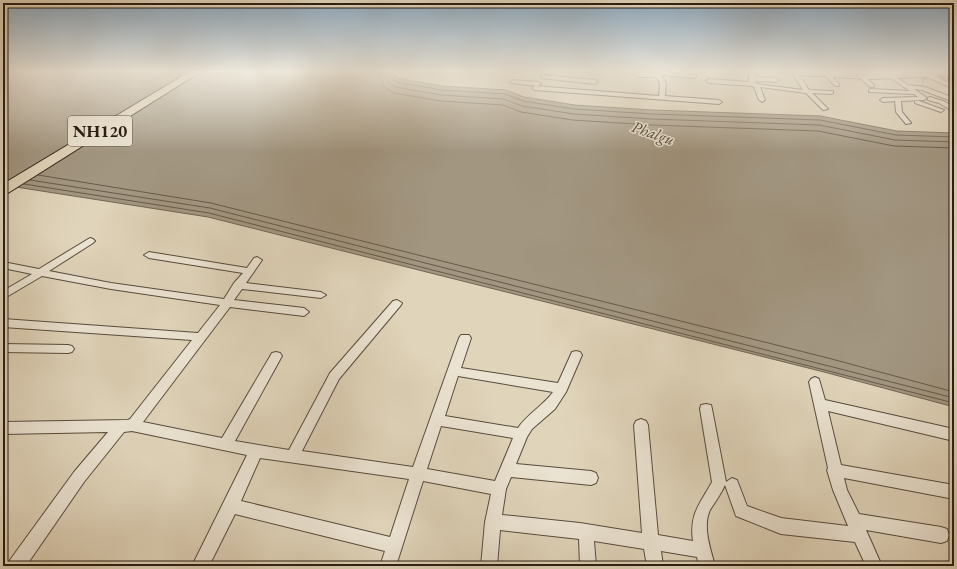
<svg xmlns="http://www.w3.org/2000/svg" width="957" height="569" viewBox="0 0 957 569" font-family="'EB Garamond',serif">
	<style>
		.water { fill: #a29681; stroke: #726655 }
		.lines { fill: none; stroke-linecap: round; stroke-linejoin: round }
		.shore { stroke: #665a4a; stroke-width: 1 }
		.stream { stroke: #726655; stroke-width: 1.5 }
		.minor-casing { stroke: #584c3d; stroke-width: 2 }
		.primary-casing { stroke: #2a1e13; stroke-width: 2 }
		.trunk-casing { stroke: #2a1e13; stroke-width: 2 }
		.minor { fill: #ebe3d2; fill-rule: evenodd }
		.primary { fill: #e0d4ba; fill-rule: evenodd }
		.trunk { fill: #e0d4ba; fill-rule: evenodd }
		.rail-casing { stroke: #2a1e13; stroke-width: 2.5 }
		.rail { stroke: #ebe3d2; stroke-width: 1.5; stroke-dasharray: 4.5; stroke-linecap: butt }
		.labels { text-anchor: middle; dominant-baseline: central; stroke-width: 3; stroke-linejoin: round; paint-order: stroke }
		.far-water-label { font-size: 16px; font-style: italic; fill: #54483a; stroke: #ebe3d2 }
		.shield { fill: #ebe3d2; stroke: #64594c; stroke-width: 1 }
		.shield-label { font-size: 17px; font-weight: bold; fill: #2a1e13 }
	</style>
	<rect width="100%" height="100%" fill="#e0d4ba"/>
	<filter id="stains"><feTurbulence type="fractalNoise" baseFrequency=".005" numOctaves="4"/><feColorMatrix values="0 0 0 0 .2 0 0 0 0 .09 0 0 0 0 .02 0 0 0 .5 -.17"/></filter>
	<radialGradient id="worn" r=".72"><stop offset=".6" stop-color="#630" stop-opacity="0"/><stop offset="1" stop-color="#630" stop-opacity=".3"/></radialGradient>
	<!-- water -->
	<path class="water" d="M3,72H393L397,78L442,86L506,90L524,97L575,105L652,110L820,116L897,131L954,133V407L824,372L208,217L3,185Z"/>
	<g class="lines">
		<!-- shore -->
		<path class="shore" d="M379,72L384,87L394,93L440,101L503,105L521,112L572,120L651,125L818,131L894,146L954,148
			M385,72L389,83L395,87L441,95L504,99L522,106L574,114L651,119L819,125L895,140L954,142
			M390,72L393,80L396,82L441,90L505,94L523,101L574,109L652,114L820,120L896,135L954,137
			M38,175L211,203L828,358L954,392
			M30,180L210,208L954,398
			M24,184L209,213L954,403"/>
		<!-- stream -->
		<path class="stream" d="M937,78H952
			M923,82V79L931,78"/>
		<!-- minor casing -->
		<g class="minor-casing">
			<path id="minor" d="M632,72L654,74L653,72L696,75V77L694,78L661,75L666,83L665,96L719,100L722,102L719,104L535,90L532,88L535,86L659,96L660,83L656,77H639Z
				M749,72H755V77L776,78L779,80L776,82L755,81L757,84L803,90L792,72H797L809,90L833,91V93L831,94L812,93L828,109L823,110L806,93L760,87L765,100L762,102L759,100L754,87L752,86L709,83L706,81L709,79L749,82Z
				M882,72H888L908,85L925,87L954,98V102L922,90L914,89L927,98L924,100L901,101L902,112L911,123L906,124L896,112L895,101L883,102L880,100L883,98L918,97L914,94L869,92V90L871,89L910,91Z
				M825,73H829L839,84V86H835L825,75Z
				M923,73H927L954,85V89L923,75Z
				M543,75L595,80L598,82L595,84L541,78V76Z
				M859,75H863L874,85V87H870L859,77Z
				M513,80L538,82L541,84L538,86L511,83L510,82Z
				M930,97L943,101L954,107V112L939,103L928,100V98Z
				M915,101H919L944,110L941,112L915,103Z
				M90,238L93,239L95,241L93,243L49,271L111,283L224,299L234,283L243,273L149,258L144,255L149,252L247,268L254,258L257,257L262,260L246,283L321,292L326,295L321,298L242,289L234,300L304,308L309,312L304,316L230,307L143,422L222,438L272,353L276,352L280,353L282,356L235,441L289,450L330,373L393,301L397,300L402,303L401,305L339,379L302,451L413,467L459,338L461,335H469L471,338L461,368L558,383L572,352L576,351L580,352L582,355L566,392L555,409L532,429L527,437L516,464L591,471L596,473L598,478L596,483L591,485L511,477L506,489L502,515L580,523L642,533L634,425L636,421L641,419L646,421L648,425L658,535L693,541C689,514 700,504 712,482L700,409L701,405L706,404L711,405L712,409L726,482L732,478L737,480L747,506L781,518L848,526L833,490L827,470L828,468L809,382L811,379L815,377L819,379L825,400L954,429V441L828,411L841,465L954,485V499L844,478L847,490L859,514L941,527L947,529L949,535L947,541L941,543L866,530L882,566H866L855,542L781,534L736,516L725,485C721,494 715,502 710,510C702,527 711,550 715,566H699L697,557L661,551L663,566H647L644,549L594,541L596,566H580L579,539L500,530L497,566H481L485,522L491,494L423,481L396,566H380L385,551L235,514L209,566H192L247,455L132,431L124,432L84,482L26,566H8L10,560L74,472L108,432L3,434V422L128,420L130,419L192,340L3,327V319L198,333L220,305L111,289L42,276L3,299V291L32,274L3,268V262L39,269ZM458,376L553,392C543,406 527,414 518,428L445,416ZM441,426L513,438L495,481L427,469ZM260,458L409,479L390,537L241,501Z
				M3,344L68,345L72,346L74,349L72,352L68,353L3,352Z"/>
		</g>
		<!-- primary casing -->
		<g class="primary-casing">
			<path id="primary" d="M794,72H954V76L870,79L798,75Z"/>
		</g>
		<!-- trunk casing -->
		<g class="trunk-casing">
			<path id="trunk" d="M189,72H200L8,193L3,194V184Z"/>
		</g>
		<!-- minor -->
		<use href="#minor" class="minor"/>
		<!-- primary -->
		<use href="#primary" class="primary"/>
		<!-- trunk -->
		<use href="#trunk" class="trunk"/>
		<!-- rail casing -->
		<g class="rail-casing">
			<path id="rail" d="M935,72L954,82"/>
		</g>
		<!-- rail -->
		<use href="#rail" class="rail"/>
	</g>
	<!-- sky -->
	<linearGradient id="sky" x2="0" y2="1"><stop stop-color="#8ca8bf"/><stop offset="0.47" stop-color="#f1ece0"/><stop offset="1" stop-color="#f1ece0" stop-opacity="0"/></linearGradient>
	<rect width="957" height="152" fill="url(#sky)"/>
	<g class="labels">
		<!-- far-water labels -->
		<g class="far-water-label">
			<text transform="translate(653 133) rotate(19)">Phalgu</text>
		</g>
		<!-- shield labels -->
		<rect class="shield" x="68" y="116" width="64" height="30" rx="3"/>
		<g class="shield-label">
			<text x="100" y="131">NH120</text>
		</g>
	</g>
	<!-- margin -->
	<rect width="957" height="569" fill="none" stroke="#e0d4ba" stroke-width="16"/>
	<rect x="4" y="4" width="949" height="561" fill="none" stroke="#2a1e13" stroke-width="2"/>
	<rect x="8" y="8" width="941" height="553" fill="none" stroke="#2a1e13"/>
	<rect width="100%" height="100%" filter="url(#stains)"/>
	<rect width="100%" height="100%" fill="url(#worn)"/>
</svg>
